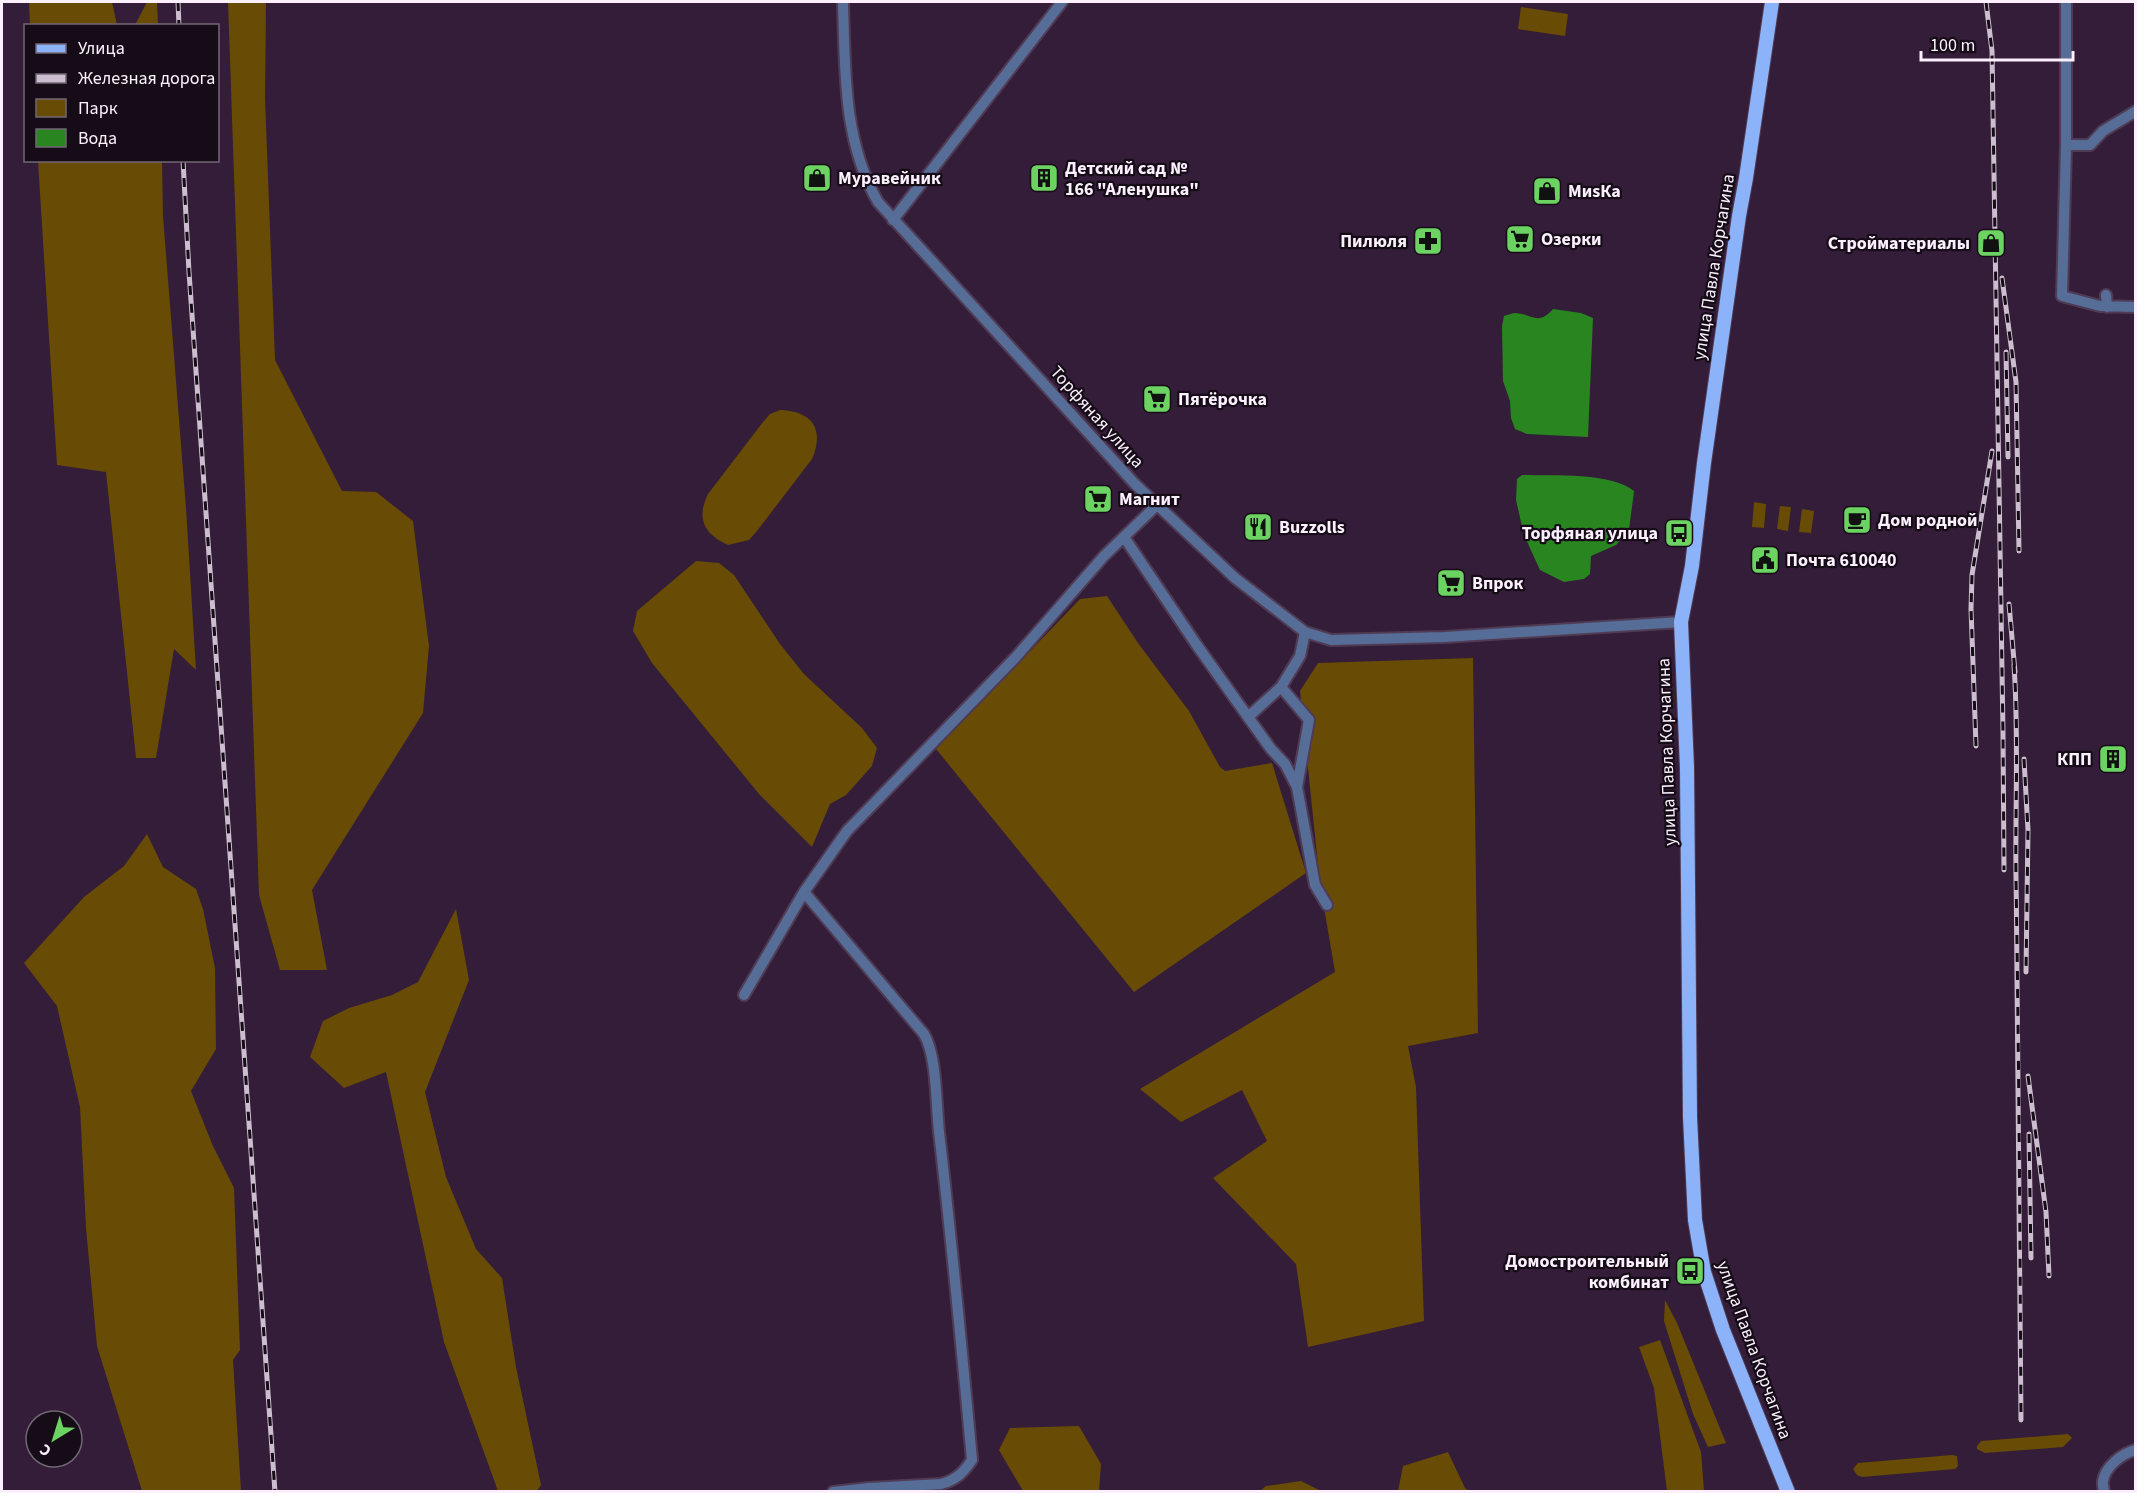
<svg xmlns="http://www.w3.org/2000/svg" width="2137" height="1493" viewBox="0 0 2137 1493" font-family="'Source Sans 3',sans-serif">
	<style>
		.green { fill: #684b04 }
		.water { fill: #28851f }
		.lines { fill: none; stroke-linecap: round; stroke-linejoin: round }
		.minor-casing { stroke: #503b54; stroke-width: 14 }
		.major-casing { stroke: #503b54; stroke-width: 16 }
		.minor { stroke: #566d98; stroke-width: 10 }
		.major { stroke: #8cb3f9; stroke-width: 14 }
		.rail-casing { stroke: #ccbecf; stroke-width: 5 }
		.rail { stroke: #160c18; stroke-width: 3; stroke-dasharray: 9; stroke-linecap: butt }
		.labels { text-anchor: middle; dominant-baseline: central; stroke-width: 4.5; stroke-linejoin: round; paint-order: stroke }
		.poi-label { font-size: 18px; font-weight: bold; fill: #fcf0fe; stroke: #160c18; text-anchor: start }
		.street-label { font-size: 18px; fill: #fcf0fe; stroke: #160c18 }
	</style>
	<rect width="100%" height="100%" fill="#341d38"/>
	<!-- green -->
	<path class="green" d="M29,2H112L117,25H30Z
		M147,2H157L158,25H135Z
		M228,2H266L265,98L275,360L342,491L376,492L413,521L429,646L423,713L312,890L327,970H280L259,895Z
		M1521,7L1568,14L1565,36L1518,29Z
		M38,161H162L163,216L186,508L196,670L174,649L156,758H136L106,472L57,465Z
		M780,410C812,411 825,429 812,459L757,531L749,540L728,545C704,534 696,519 708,494L763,422L770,414Z
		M1754,502L1766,504L1764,528L1752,527Z
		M1780,506L1791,507L1788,531L1777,529Z
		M1802,509L1814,511L1811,533L1799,532Z
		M696,561L719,563L734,575L780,644L804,674L862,728L877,748L872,766L846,795L830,804L812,847L759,794L652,663L633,631L637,611Z
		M1107,596L1138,643L1189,711L1220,767L1225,771L1272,763L1306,873L1134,992L936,749L1080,599Z
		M1473,658L1478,1033L1408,1046L1416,1087L1424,1321L1308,1347L1296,1264L1213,1178L1267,1141L1242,1090L1181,1122L1140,1089L1335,972L1320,884L1300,691L1318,663Z
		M147,834L163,867L196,889L203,909L215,968L216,1049L191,1091L213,1146L234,1188L240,1350L233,1360L241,1491H142L97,1346L86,1228L80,1107L57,1006L24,963L84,897L124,866Z
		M456,909L469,980L425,1092L446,1177L476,1249L502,1278L516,1367L541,1485L537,1491H498L444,1342L386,1072L344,1088L310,1057L323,1021L349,1008L392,995L418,982Z
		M1665,1300L1677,1323L1726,1443L1708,1447L1693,1414L1664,1321Z
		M1660,1340L1701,1452L1704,1491H1667L1654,1388L1639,1347Z
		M1079,1426L1101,1464L1099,1491H1023L999,1450L1010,1428Z
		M2068,1434L2072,1438L2063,1447L1985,1453L1977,1449V1446L1981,1441Z
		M1448,1452L1465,1488L1469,1491H1398L1403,1466Z
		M1952,1455L1957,1456L1958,1466L1955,1469L1862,1477L1857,1475L1853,1469L1858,1463Z
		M1301,1481L1321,1491H1260L1266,1486Z"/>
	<!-- water -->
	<path class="water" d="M1553,309L1581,313L1593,318L1588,437L1527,434L1515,429L1511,418L1510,401L1503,381L1502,326L1504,316C1505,316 1513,313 1514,313C1532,313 1537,327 1553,309Z
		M1522,475C1552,476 1611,472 1634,491L1629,530L1616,545L1591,556L1590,574L1584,579L1564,582L1540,570L1524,535L1516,500L1517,479Z"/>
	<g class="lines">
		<!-- minor casing -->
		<g class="minor-casing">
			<path id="minor" d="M843,2C845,69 843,142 878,202L1135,484L1235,578L1305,632L1331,640L1445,637L1681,622
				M2066,2V147L2062,296L2100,306L2136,307
				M2066,145H2090L2103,131L2136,111
				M893,220L1062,2
				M2106,295L2107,307
				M1124,537L1196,644L1248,717L1281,687L1300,656L1305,632
				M1281,687L1309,720L1297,787L1315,885L1327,905
				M1248,717L1271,749L1285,764L1297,787
				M804,892L924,1034C937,1056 936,1105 939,1132C952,1242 962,1351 972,1460C963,1473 956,1480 941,1484L869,1488L833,1492
				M744,995L804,892L847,831L1015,658L1104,556L1157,505
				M2104,1492C2104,1488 2102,1484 2103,1481C2105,1467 2122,1453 2136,1450"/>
		</g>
		<!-- major casing -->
		<g class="major-casing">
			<path id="major" d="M1772,2L1746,178L1739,216L1704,463L1692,566L1681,622L1687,768L1690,1117L1695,1220L1704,1272L1723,1330L1788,1492"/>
		</g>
		<!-- minor -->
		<use href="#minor" class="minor"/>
		<!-- major -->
		<use href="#major" class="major"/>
		<!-- rail casing -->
		<g class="rail-casing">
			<path id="rail" d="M178,2L179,26
				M1986,2L1992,51L2003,733L2004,870
				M183,160L189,272L275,1492
				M2002,278L2016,382L2019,551
				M2006,352L2008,457
				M2009,604L2015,672
				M2014,665C2019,736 2015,808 2016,879C2019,1059 2020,1239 2021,1420
				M1976,746L1971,609L1972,575L1992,451
				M2024,759L2028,830L2026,972
				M2028,1076L2046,1212L2049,1276
				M2029,1134L2031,1258"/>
		</g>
		<!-- rail -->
		<use href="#rail" class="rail"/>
	</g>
	<!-- icons -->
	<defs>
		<g id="shop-square" transform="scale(1.5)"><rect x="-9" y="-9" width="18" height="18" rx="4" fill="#6cd362" stroke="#160c18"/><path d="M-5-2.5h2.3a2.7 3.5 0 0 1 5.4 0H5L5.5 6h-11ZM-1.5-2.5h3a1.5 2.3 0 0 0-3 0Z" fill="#111"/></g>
		<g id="building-square" transform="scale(1.5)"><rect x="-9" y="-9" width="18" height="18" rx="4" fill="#6cd362" stroke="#160c18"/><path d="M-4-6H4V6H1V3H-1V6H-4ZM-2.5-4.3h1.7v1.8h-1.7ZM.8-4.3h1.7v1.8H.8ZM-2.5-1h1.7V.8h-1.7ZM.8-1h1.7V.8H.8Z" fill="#111"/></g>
		<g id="supermarket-square" transform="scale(1.5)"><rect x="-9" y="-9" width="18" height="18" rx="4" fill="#6cd362" stroke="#160c18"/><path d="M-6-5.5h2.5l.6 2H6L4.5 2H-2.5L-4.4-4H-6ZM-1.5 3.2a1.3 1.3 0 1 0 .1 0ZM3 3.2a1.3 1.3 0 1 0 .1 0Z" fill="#111"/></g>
		<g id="pharmacy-square" transform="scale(1.5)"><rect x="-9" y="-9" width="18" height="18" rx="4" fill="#6cd362" stroke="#160c18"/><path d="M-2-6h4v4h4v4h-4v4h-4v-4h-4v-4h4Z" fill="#111"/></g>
		<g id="cafe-square" transform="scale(1.5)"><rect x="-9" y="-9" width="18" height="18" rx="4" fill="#6cd362" stroke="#160c18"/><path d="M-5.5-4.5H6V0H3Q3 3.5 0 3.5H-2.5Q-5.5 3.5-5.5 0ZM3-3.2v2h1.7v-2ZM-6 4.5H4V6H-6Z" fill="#111"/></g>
		<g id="restaurant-square" transform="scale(1.5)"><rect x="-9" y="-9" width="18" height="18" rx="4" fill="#6cd362" stroke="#160c18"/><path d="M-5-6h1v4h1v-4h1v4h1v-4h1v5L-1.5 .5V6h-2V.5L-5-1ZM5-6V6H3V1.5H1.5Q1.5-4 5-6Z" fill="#111"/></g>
		<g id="bus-square" transform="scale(1.5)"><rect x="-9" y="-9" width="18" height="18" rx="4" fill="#6cd362" stroke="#160c18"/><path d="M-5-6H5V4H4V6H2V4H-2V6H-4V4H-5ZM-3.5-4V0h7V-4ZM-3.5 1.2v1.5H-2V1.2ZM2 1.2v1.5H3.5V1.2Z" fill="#111"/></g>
		<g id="civic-square" transform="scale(1.5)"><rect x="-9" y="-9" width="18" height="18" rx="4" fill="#6cd362" stroke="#160c18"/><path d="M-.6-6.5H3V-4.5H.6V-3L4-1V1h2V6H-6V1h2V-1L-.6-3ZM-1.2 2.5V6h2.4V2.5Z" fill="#111"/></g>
	</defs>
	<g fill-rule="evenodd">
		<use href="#shop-square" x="817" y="178"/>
		<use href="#building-square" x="1044" y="178"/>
		<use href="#shop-square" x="1547" y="191"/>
		<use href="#supermarket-square" x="1520" y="239"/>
		<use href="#pharmacy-square" x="1428" y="241"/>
		<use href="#shop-square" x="1991" y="243"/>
		<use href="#supermarket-square" x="1157" y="399"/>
		<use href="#supermarket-square" x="1098" y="499"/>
		<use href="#cafe-square" x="1857" y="520"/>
		<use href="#restaurant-square" x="1258" y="527"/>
		<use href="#bus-square" x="1679" y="533"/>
		<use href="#civic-square" x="1765" y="560"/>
		<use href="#supermarket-square" x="1451" y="583"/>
		<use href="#building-square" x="2113" y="759"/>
		<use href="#bus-square" x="1690" y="1271"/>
	</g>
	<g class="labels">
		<!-- poi labels -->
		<g class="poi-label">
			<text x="1065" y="168">Детский сад №<tspan x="1065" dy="21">166 "Аленушка"</tspan></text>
			<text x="838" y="178">Муравейник</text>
			<text x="1568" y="191">МиsКа</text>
			<text x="1541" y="239">Озерки</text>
			<text x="1407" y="241" text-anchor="end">Пилюля</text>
			<text x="1970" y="243" text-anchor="end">Стройматериалы</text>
			<text x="1178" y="399">Пятёрочка</text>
			<text x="1119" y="499">Магнит</text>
			<text x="1878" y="520">Дом родной</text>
			<text x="1279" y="527">Buzzolls</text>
			<text x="1658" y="533" text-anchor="end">Торфяная улица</text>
			<text x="1786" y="560">Почта 610040</text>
			<text x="1472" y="583">Впрок</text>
			<text x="2092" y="759" text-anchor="end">КПП</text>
			<text x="1669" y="1261" text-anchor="end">Домостроительный<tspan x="1669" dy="21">комбинат</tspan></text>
		</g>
		<!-- street labels -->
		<g class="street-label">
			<text transform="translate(1714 267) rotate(-81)">улица Павла Корчагина</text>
			<text transform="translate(1097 417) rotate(48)">Торфяная улица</text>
			<text transform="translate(1667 752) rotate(-92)">улица Павла Корчагина</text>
			<text transform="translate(1754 1350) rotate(70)">улица Павла Корчагина</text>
		</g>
	</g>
	<!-- border -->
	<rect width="2137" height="1493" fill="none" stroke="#fcf0fe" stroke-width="6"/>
	<!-- legend -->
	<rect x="24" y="24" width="195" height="138" fill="#160c18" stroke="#726774" stroke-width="1.5"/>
	<rect x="36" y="44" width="30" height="9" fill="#8cb3f9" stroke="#726774" stroke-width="1.5"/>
	<text x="78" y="54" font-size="18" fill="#fcf0fe">Улица</text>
	<rect x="36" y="74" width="30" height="9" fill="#ccbecf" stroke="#726774" stroke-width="1.5"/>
	<text x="78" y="84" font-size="18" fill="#fcf0fe">Железная дорога</text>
	<rect x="36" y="99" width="30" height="18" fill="#684b04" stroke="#726774" stroke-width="1.5"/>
	<text x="78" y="114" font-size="18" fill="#fcf0fe">Парк</text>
	<rect x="36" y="129" width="30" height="18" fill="#28851f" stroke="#726774" stroke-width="1.5"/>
	<text x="78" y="144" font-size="18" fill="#fcf0fe">Вода</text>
	<!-- north arrow -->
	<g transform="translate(54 1439) rotate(218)"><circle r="28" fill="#160c18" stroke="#726774" stroke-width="1.5"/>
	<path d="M0-4.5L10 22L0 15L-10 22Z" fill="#6cd362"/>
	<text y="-9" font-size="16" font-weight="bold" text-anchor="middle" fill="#fcf0fe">С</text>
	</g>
	<!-- scale -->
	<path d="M1921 51v9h152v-9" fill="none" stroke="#fcf0fe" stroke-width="3"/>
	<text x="1930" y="51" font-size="18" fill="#fcf0fe" stroke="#160c18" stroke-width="4.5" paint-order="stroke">100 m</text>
</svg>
